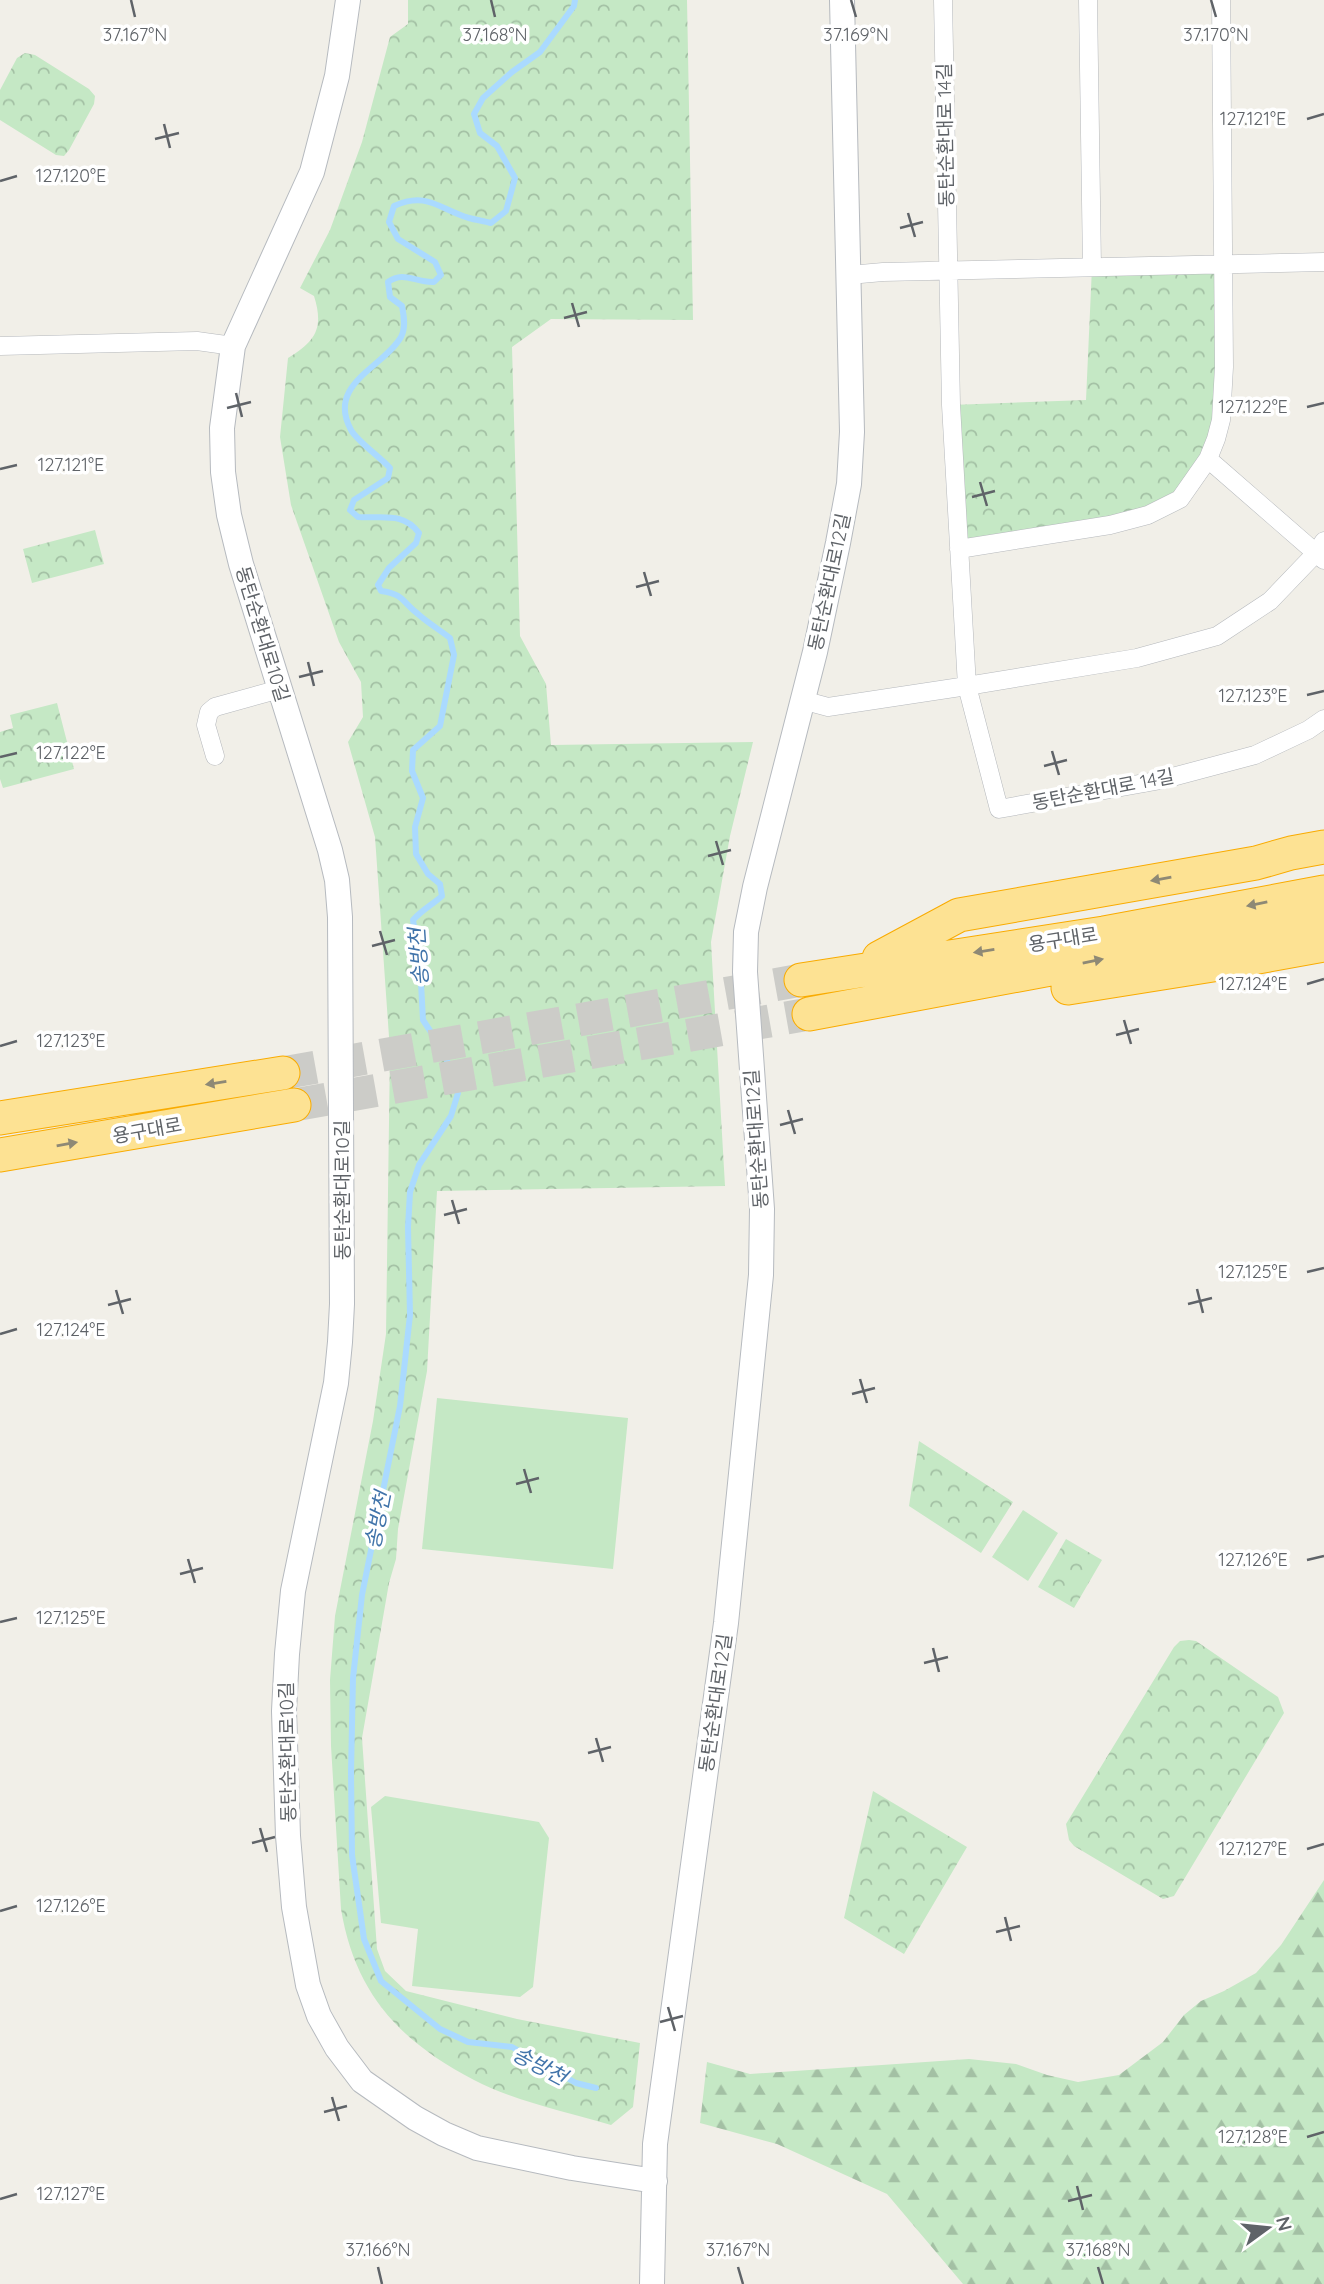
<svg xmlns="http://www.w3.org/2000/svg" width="1324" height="2284" viewBox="0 0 1324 2284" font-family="Quicksand,'Noto Sans KR',sans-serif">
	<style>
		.grass { fill: #c5e8c5 }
		.forest { fill: url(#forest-firs) }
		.park { fill: url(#park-crowns) }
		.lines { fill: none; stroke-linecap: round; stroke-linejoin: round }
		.stream { stroke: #aadaff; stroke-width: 6 }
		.highway-tunnel { stroke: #ccccc8; stroke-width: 33; stroke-dasharray: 33 17; stroke-linecap: butt }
		.street-casing { stroke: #b5b8bc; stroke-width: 19 }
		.secondary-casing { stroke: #b6babf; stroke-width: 26 }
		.highway-casing { stroke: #f9ab00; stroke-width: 35 }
		.street { stroke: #fff; stroke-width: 18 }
		.secondary { stroke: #fff; stroke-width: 24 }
		.highway { stroke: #fde293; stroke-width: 33 }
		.oneway { fill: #8e8975 }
		.ticks { fill: none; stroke: #5f6368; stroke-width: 2.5 }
		.labels { text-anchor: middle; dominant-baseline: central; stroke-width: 7; stroke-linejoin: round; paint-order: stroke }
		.street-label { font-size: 19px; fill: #5f6368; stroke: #fff }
		.water-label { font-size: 21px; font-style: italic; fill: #4174aa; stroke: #fff }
		.ticks-label { font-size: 18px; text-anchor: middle; fill: #5f6368; stroke: #fff; stroke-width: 7; stroke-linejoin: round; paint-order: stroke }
	</style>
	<defs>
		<pattern id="forest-firs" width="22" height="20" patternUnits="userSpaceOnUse" patternTransform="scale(1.75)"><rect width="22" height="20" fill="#c5e8c5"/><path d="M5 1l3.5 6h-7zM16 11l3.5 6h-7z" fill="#a3c0a4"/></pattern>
		<pattern id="park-crowns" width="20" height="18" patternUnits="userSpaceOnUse" patternTransform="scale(1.75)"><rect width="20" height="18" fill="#c5e8c5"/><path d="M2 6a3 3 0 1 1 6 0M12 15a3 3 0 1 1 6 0" fill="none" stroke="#a3c0a4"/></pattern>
	</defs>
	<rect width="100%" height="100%" fill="#f1efe8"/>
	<!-- grass -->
	<path class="grass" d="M437,1398L628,1418L613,1569L422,1549Z
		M1023,1510L1058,1533L1028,1581L992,1557Z
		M385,1796L539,1822L549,1838L533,1987L520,1997L412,1986L418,1929L381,1923L371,1807Z"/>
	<!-- forest -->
	<path class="forest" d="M1324,1880V2284H963L887,2194L777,2144L700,2123L707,2062L750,2074L969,2059L1016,2064L1047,2075L1078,2082L1119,2075L1163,2042L1184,2015L1201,2001L1224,1991L1256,1973L1281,1945Z"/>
	<!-- park -->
	<path class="park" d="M408,0H687L693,320L551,319L512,347L520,636L546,684L551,745L753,742L730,836L711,942L725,1186L437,1191L427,1371L398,1529L396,1559L389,1583L362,1738L377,1949L385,1971L406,1991L517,2019L640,2043L633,2107L611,2125C568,2112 514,2101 474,2080C399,2041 355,1993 341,1909L331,1746L330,1680L335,1616L373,1421L386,1334L390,1051L375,837L348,742L363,717L361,682L339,642L291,505L280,437L288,358C316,341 324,328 314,296L300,288L330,230L362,142L390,37L408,24Z
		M25,53L35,55L89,89L95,96L94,104L69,150L64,156L56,155L0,120V90L17,58Z
		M1223,264L1221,420L1180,499L1148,515L959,549L951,405L1086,400L1092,267Z
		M95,530L104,564L32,583L23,549Z
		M57,703L74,769L3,788L0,779V732L13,728L10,715Z
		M919,1441L1013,1502L981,1553L909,1506Z
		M1066,1539L1102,1560L1074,1608L1038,1587Z
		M1189,1640L1196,1641L1278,1697L1284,1713L1174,1896L1163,1899L1074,1846L1069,1840L1066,1824L1174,1647L1180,1641Z
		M873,1791L967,1847L904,1954L844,1918Z"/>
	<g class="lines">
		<!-- stream -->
		<path class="stream" d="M575,0L574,6L540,52L512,72L483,98L474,114L480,133L497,146L515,178L506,211L491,223C484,221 476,220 469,218C439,209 427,191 394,206L389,222L398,239L435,262L441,275L434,282C415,283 404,270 388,282L390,297L402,306C404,316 406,328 401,337C383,368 326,384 351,430C357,441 380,457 390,468L388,478L354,500L350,510L358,517C381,519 403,511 419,533L416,543L389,568L378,585L381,591C404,594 402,602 418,614C428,623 440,630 450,638L454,655L440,726L413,750L412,771L423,798L415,827L416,854L428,874L440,884L442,896C432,905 423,909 413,920L420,964L423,1020L444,1052L458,1093L451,1116L419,1165L410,1192L408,1227L410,1315L400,1406L362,1595L353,1678L351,1772L352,1855L364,1939L381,1981L440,2029L468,2042L512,2047L576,2083L596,2088"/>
		<!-- highway-tunnel -->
		<path class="highway-tunnel" d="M283,1073L801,980
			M294,1105L809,1014"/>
		<!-- street casing -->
		<g class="street-casing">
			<path id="street" d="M943,0L951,405L967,686L999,809L1161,780L1255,755L1308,730L1324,719
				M1088,0L1092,267
				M849,275L883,272L1324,262
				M0,346L197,341L233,346
				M1208,459L1324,560
				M959,549L1110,525L1148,515L1180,499L1208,459L1216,439L1221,420L1224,367L1221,0
				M802,700L828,707L967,686L1137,658L1217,636L1270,601L1316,553L1324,541
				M215,756L206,725L209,712L215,707L280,689"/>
		</g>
		<!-- secondary casing -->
		<g class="secondary-casing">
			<path id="secondary" d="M348,0L337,76L312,172L233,346L222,428L223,472L229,515L241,564L330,850L337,880L340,917L342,1304L340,1342L336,1383L293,1591L287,1654L284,1711L288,1836L294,1907L308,1985L319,2016L337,2048L362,2081L415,2118L444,2134L477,2148L572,2168L655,2181
				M652,2284L655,2144L726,1623L761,1275L762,1209L745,972L746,932L755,887L815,652L838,543L849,484L852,432L842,0"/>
		</g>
		<!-- highway casing -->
		<g class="highway-casing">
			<path id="highway" d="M879,958L959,915L1256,863L1291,853L1324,847
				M801,980L1104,933L1324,892
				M1068,988L1219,964L1324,945
				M809,1014L1324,918
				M0,1118L283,1073
				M0,1155L294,1105"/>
		</g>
		<!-- street -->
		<use href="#street" class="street"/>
		<!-- secondary -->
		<use href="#secondary" class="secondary"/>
		<!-- highway -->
		<use href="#highway" class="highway"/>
	</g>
	<!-- one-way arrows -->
	<defs><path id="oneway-solid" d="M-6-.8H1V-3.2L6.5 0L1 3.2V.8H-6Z" transform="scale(1.75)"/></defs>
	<g class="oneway">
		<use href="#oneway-solid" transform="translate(1161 879) rotate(170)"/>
		<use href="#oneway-solid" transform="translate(1257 904) rotate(169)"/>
		<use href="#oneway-solid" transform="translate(984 951) rotate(171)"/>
		<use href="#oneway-solid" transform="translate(1093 961) rotate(-11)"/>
		<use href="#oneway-solid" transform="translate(216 1083) rotate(171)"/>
		<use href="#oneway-solid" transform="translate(67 1144) rotate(-10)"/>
	</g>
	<!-- ticks -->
	<path class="ticks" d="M131,0L135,17M491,0L495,17M851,0L856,17M1211,0L1216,17M1307,119L1324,114M164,124L170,148M155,139L179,133M0,181L17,176M908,213L915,237M900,228L923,222M572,303L579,327M564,318L587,312M236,393L242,417M1307,407L1324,403M227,408L251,402M0,469L17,465M980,482L987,506M972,497L995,491M644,572L651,596M636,587L659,581M308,662L314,686M299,677L323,671M1307,695L1324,691M1052,751L1059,775M0,757L17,753M1044,766L1067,760M716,841L723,865M708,856L731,850M380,931L387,955M372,946L395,940M1307,984L1324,979M1124,1020L1131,1044M1116,1035L1139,1029M0,1046L17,1041M788,1110L795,1134M780,1125L803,1119M452,1200L459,1224M444,1215L467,1209M1307,1272L1324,1268M1197,1289L1203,1313M116,1290L123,1314M1188,1304L1212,1298M108,1305L131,1299M0,1334L17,1329M860,1379L867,1403M852,1394L875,1388M524,1469L531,1493M516,1484L539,1478M188,1559L195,1583M1307,1560L1324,1556M180,1574L203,1568M0,1622L17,1618M933,1648L939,1672M924,1663L948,1657M596,1738L603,1762M588,1753L611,1747M260,1828L267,1852M252,1843L275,1837M1307,1849L1324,1844M0,1911L17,1906M1005,1917L1011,1941M996,1932L1020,1926M668,2007L675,2031M660,2022L683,2016M332,2097L339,2121M324,2112L347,2106M1307,2137L1324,2132M1077,2186L1083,2210M0,2199L17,2194M1068,2201L1092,2195M378,2267L382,2284M738,2267L743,2284M1098,2267L1103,2284"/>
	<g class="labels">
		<!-- street labels -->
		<g class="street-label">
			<text transform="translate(945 135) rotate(-91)">동탄순환대로 14길</text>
			<text transform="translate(829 582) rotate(-78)">동탄순환대로12길</text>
			<text transform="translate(263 634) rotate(73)">동탄순환대로10길</text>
			<text transform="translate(1103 789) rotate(-11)">동탄순환대로 14길</text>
			<text transform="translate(1063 939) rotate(-9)">용구대로</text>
			<text transform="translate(147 1130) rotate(-10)">용구대로</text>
			<text transform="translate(756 1139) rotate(-94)">동탄순환대로12길</text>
			<text transform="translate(342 1190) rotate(-90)">동탄순환대로10길</text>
			<text transform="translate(715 1703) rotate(-82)">동탄순환대로12길</text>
			<text transform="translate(287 1752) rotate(-91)">동탄순환대로10길</text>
		</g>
		<!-- water labels -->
		<g class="water-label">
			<text transform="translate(418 957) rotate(-94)">송방천</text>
			<text transform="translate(377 1520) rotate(-79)">송방천</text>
			<text transform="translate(540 2065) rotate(28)">송방천</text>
		</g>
	</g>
	<g class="ticks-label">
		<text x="135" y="41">37.167°N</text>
		<text x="495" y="41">37.168°N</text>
		<text x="856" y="41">37.169°N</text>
		<text x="1216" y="41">37.170°N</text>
		<text x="1253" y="125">127.121°E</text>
		<text x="71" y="182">127.120°E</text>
		<text x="1253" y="413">127.122°E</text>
		<text x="71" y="471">127.121°E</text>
		<text x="1253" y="702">127.123°E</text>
		<text x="71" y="759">127.122°E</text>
		<text x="1253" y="990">127.124°E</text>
		<text x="71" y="1047">127.123°E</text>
		<text x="1253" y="1278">127.125°E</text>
		<text x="71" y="1336">127.124°E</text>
		<text x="1253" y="1566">127.126°E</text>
		<text x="71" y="1624">127.125°E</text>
		<text x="1253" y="1855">127.127°E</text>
		<text x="71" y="1912">127.126°E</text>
		<text x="1253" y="2143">127.128°E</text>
		<text x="71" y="2200">127.127°E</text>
		<text x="378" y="2256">37.166°N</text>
		<text x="738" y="2256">37.167°N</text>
		<text x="1098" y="2256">37.168°N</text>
	</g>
	<!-- north arrow -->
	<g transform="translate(1268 2228) rotate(75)" stroke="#ffffff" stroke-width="5" paint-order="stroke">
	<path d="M0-5L12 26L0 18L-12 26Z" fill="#5f6368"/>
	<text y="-10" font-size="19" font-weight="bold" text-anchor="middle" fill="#5f6368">N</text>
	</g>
</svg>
